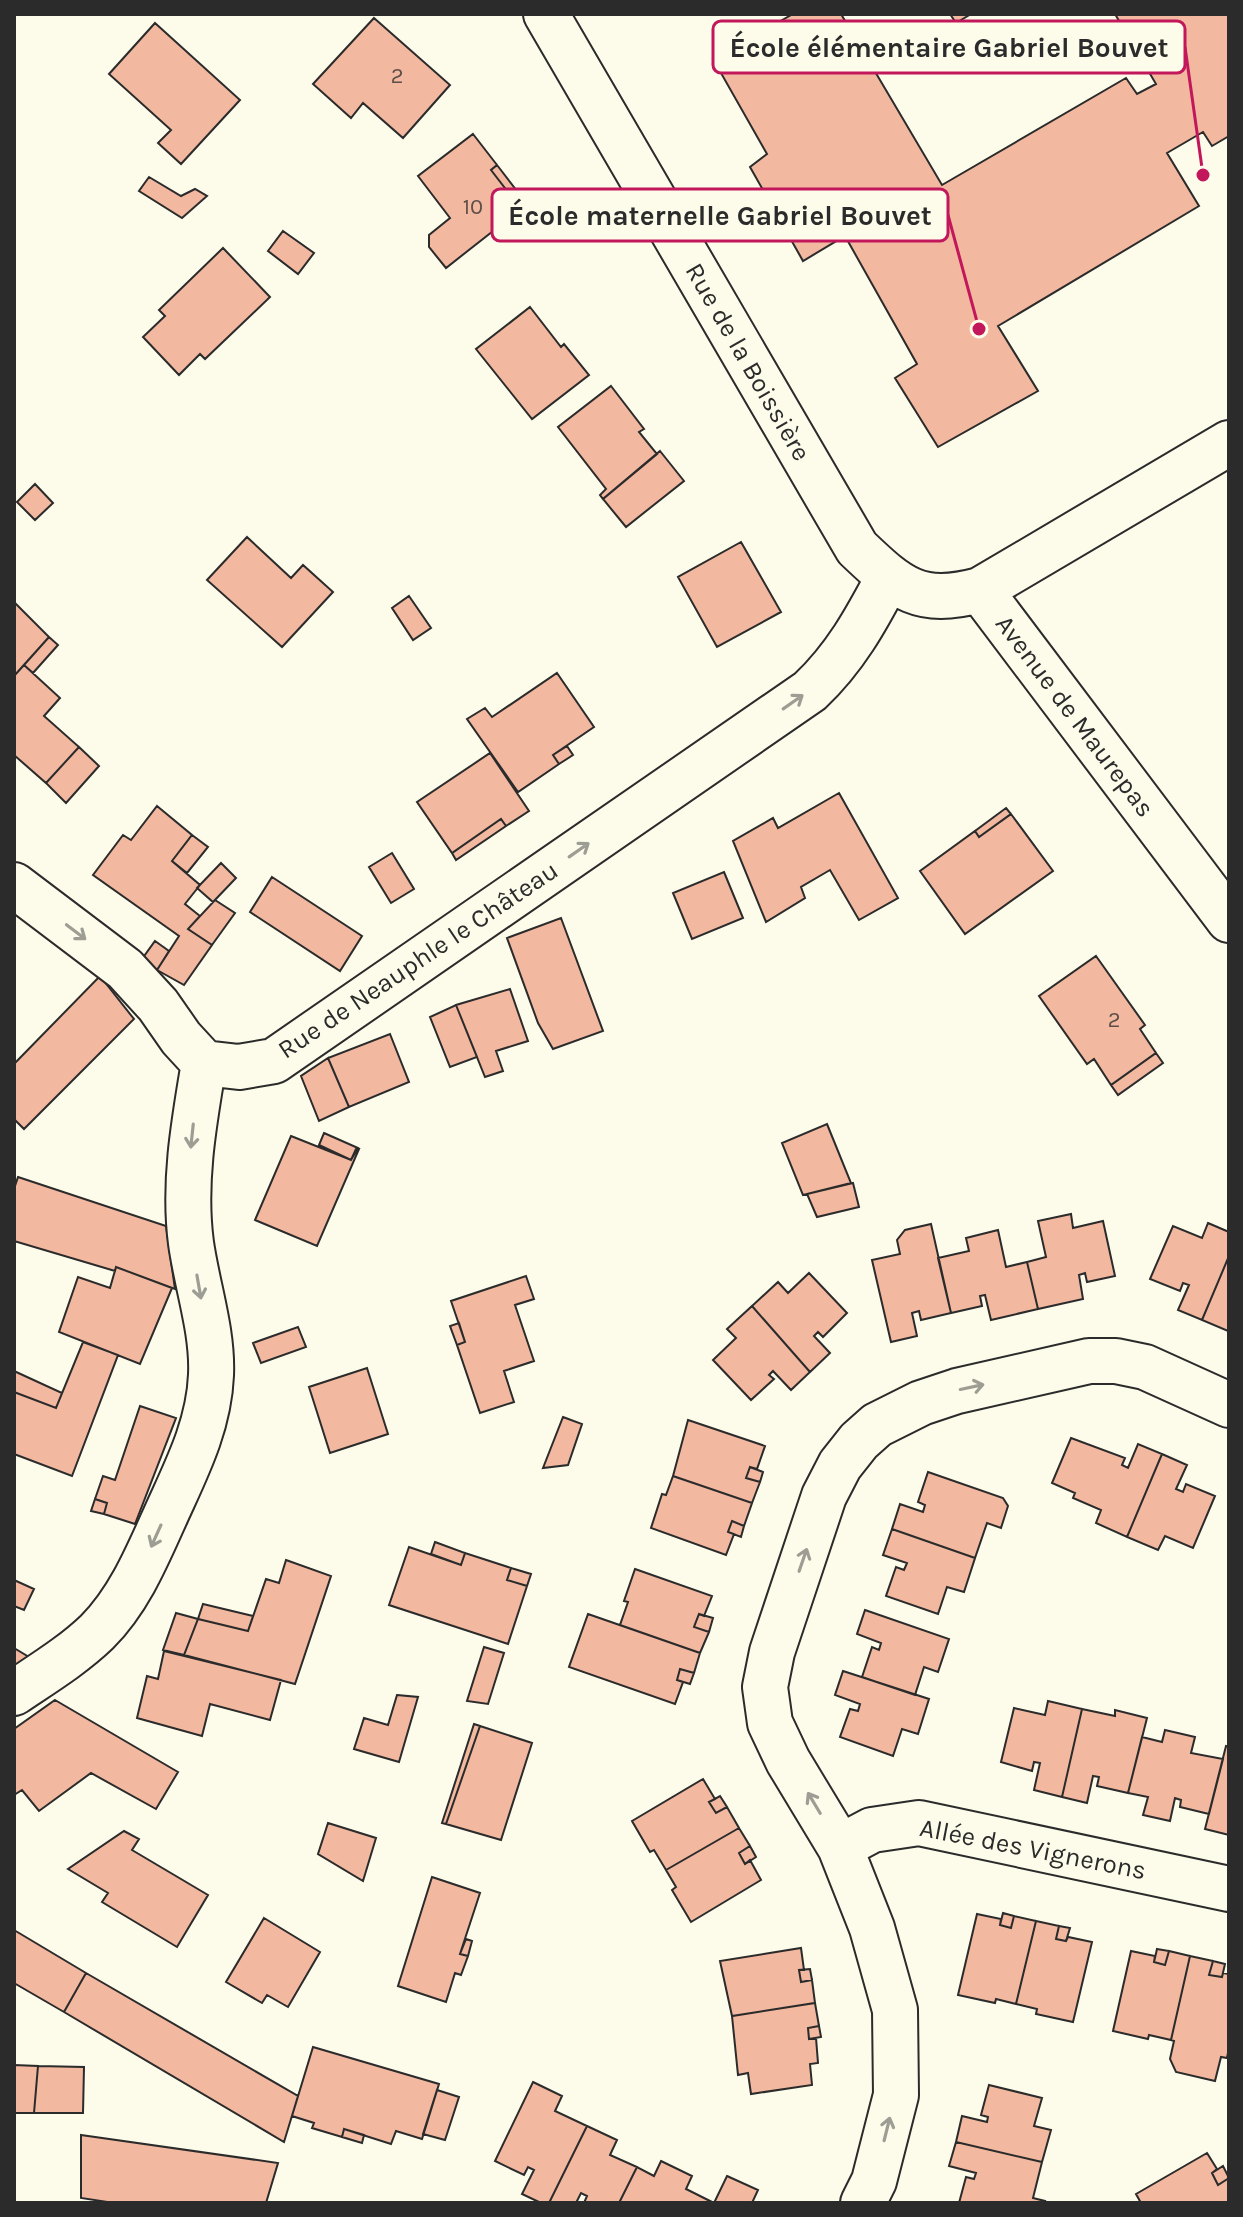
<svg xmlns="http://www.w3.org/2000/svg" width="1243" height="2217" viewBox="0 0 1243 2217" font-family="Karla,sans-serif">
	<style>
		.building { fill: #f2b8a0; stroke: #2b2b2b; stroke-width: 2 }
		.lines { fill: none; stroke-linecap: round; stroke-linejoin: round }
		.minor-casing { stroke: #2b2b2b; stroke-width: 48 }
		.minor { stroke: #fdfbea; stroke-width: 44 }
		.oneway { stroke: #9e9d94 }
		.labels { text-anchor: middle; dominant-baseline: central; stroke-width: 6; stroke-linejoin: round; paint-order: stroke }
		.number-label { font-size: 22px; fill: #5d4e48 }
		.street-label { font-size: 26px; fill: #2b2b2b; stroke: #fdfbea }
		.leader { fill: none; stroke: #c2185b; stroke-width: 3 }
		.callout-dot { fill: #c2185b; stroke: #fdfbea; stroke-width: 3 }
		.callout { fill: #fdfbea; stroke: #c2185b; stroke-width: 3 }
		.callout-label { font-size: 28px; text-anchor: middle; font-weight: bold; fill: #2b2b2b }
	</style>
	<rect width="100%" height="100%" fill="#fdfbea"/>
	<!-- building -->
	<path class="building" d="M793,14H841L942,185L1126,78L1137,94L1156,84L1115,14H1229V136L1212,146L1203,132L1167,153L1199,206L998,326L1038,391L938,447L895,378L917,364L845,236L803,261L750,167L767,154L713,59Z
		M950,14H971L956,23Z
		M374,18L450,85L403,138L363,103L351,118L313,84Z
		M155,23L240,100L181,164L158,143L171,130L109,74Z
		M473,134L497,165L491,170L521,209L446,268L429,247V235L450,218L418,176Z
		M497,165L527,204L521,209L491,170Z
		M149,177L181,196L195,189L207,196L182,218L139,191Z
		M283,231L314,253L298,274L268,251Z
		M223,248L270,297L205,359L200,354L179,375L143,337L165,316L159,310Z
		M530,307L561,347L564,344L589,375L532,419L476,349Z
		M611,386L644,429L639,432L657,454L603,499L600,495L606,489L558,427Z
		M660,451L684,481L626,527L603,499Z
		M35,484L53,503L35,520L17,502Z
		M247,537L291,578L303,565L333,592L282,647L207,580Z
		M741,542L781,612L717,647L678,577Z
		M409,596L431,628L413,640L392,608Z
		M14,602L49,637L14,676Z
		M49,637L58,645L33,673L24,665Z
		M24,665L60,698L44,716L79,747L46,783L14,755V676Z
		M557,673L594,727L553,755L559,764L518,792L467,719L485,708L492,717Z
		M567,746L573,755L559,764L553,755Z
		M79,747L99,766L66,803L46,783Z
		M490,753L529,811L506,826L501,819L452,853L417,802Z
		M839,793L898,898L859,920L830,870L801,887L805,898L766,922L733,841L773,818L778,828Z
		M157,806L192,835L172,861L200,885L185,904L200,916L188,929L212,945L184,985L157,970L179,936L93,875L123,835L131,840Z
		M1006,808L1011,814L979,837L975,831Z
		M1011,814L1053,871L965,934L920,871L975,831L979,837Z
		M501,819L506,826L456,860L452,853Z
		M192,835L208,847L187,873L172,861Z
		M392,853L414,889L391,903L369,867Z
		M221,863L236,878L213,902L197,888Z
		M724,872L743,918L692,939L673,893Z
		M272,877L362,936L340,971L250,912Z
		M215,900L235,913L212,945L188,929Z
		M561,918L603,1031L553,1049L538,1023L507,938Z
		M155,941L169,951L157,970L142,959Z
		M1096,956L1145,1025L1140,1029L1156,1053L1111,1085L1094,1059L1087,1064L1039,996Z
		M100,976L134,1019L24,1129L14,1119V1064Z
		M510,989L528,1041L496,1051L503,1071L485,1077L456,1005Z
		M456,1005L477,1057L450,1067L430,1017Z
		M390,1034L409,1082L349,1107L328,1058Z
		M1156,1053L1163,1063L1118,1095L1111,1085Z
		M328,1058L349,1107L319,1121L301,1076Z
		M827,1124L851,1183L803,1195L782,1143Z
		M324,1133L358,1148L351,1160L319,1145Z
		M291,1136L351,1160L356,1149H359L317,1246L255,1220Z
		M18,1177L166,1226L175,1289L116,1267L115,1271L14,1241V1189Z
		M853,1183L859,1207L817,1217L807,1194Z
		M1071,1214L1073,1228L1103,1221L1115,1276L1087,1282L1085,1273L1079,1275L1083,1299L1038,1309L1027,1262L1046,1257L1038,1221Z
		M1208,1223L1229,1232V1256L1202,1320L1178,1310L1189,1285L1183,1283L1180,1291L1150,1279L1173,1226L1202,1238Z
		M931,1224L951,1313L921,1320L919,1311L912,1313L917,1336L891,1342L872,1260L900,1254L897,1240L905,1230Z
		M998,1230L1006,1267L1027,1262L1038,1309L991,1320L985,1295L980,1296L982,1306L951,1313L938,1258L969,1251L966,1238Z
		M1229,1256V1329L1228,1331L1202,1320Z
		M116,1267L172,1288L140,1364L59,1332L78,1277L110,1288Z
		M809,1273L847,1313L823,1337L818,1332L814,1336L830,1353L810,1372L752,1306L778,1282L788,1293Z
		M526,1276L534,1299L515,1305L534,1361L504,1371L514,1402L480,1413L457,1345L465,1342L451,1301Z
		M752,1306L810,1372L791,1390L773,1371L769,1375L774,1379L751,1400L713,1360L736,1338L727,1329Z
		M459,1323L465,1342L457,1345L450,1326Z
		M298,1327L306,1347L261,1363L253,1343Z
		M83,1342L118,1355L72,1476L14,1454V1392L56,1408Z
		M367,1368L388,1434L330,1453L309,1387Z
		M14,1371L62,1393L56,1408L14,1392Z
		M140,1406L176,1418L135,1524L104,1514L107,1503L95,1499L103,1476L115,1480Z
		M563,1417L582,1424L568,1465L543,1468Z
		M688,1420L765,1446L757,1469L750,1467L746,1478L760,1482L752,1503L673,1476Z
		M1071,1438L1125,1458L1122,1465L1128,1468L1138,1444L1162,1454L1127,1537L1096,1523L1101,1510L1073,1498L1075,1493L1052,1483Z
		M1162,1454L1187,1465L1176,1489L1183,1492L1186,1484L1215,1496L1193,1548L1165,1536L1158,1550L1127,1537Z
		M750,1467L763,1472L760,1482L746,1478Z
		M928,1472L1003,1498L1008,1506L1001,1528L987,1523L975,1558L892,1529L900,1504L923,1512L925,1505L918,1502Z
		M673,1476L752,1503L744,1526L732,1521L728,1532L734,1534L726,1555L651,1528L662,1494L666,1495Z
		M95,1499L107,1503L104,1514L91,1511Z
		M732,1521L744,1526L741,1537L728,1532Z
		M892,1529L975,1558L964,1592L947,1587L938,1614L886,1596L896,1567L904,1570L907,1563L883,1555Z
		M435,1542L465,1553L461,1565L431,1554Z
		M409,1547L461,1565L465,1553L511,1568L507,1580L527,1586L508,1644L389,1605Z
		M286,1560L331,1576L295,1684L184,1655L198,1619L248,1631L266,1579L279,1583Z
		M511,1568L531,1574L527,1586L507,1580Z
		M635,1569L712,1596L704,1616L699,1614L694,1627L709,1632L700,1653L620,1625L628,1602L624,1601Z
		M14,1580L34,1589L24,1610L14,1606Z
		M203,1604L253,1616L248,1631L198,1619Z
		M865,1610L949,1639L938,1672L924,1667L915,1695L862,1677L872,1647L879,1650L881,1643L857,1634Z
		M176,1613L198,1619L184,1655L163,1650Z
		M588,1614L700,1653L694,1673L680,1669L677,1680L683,1682L675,1704L569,1667Z
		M699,1614L713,1618L709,1632L694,1627Z
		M484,1647L504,1653L488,1704L467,1701Z
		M14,1648L29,1657L14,1667Z
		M164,1651L281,1680L270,1720L210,1704L202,1736L137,1718L147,1676L158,1679Z
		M680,1669L694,1673L690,1684L677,1680Z
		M843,1671L929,1699L918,1734L902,1729L893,1756L840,1737L850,1709L858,1711L860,1704L835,1695Z
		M397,1695L418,1697L399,1762L354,1749L364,1718L388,1725Z
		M55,1700L178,1772L156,1809L91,1773L39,1811L22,1790L14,1795V1729Z
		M1048,1701L1082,1709L1062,1797L1034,1790L1040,1763L1034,1762L1032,1771L1001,1762L1014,1708L1045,1715Z
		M1082,1709L1115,1716V1710L1147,1718L1128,1793L1097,1786L1099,1777L1093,1776L1087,1803L1062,1797Z
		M474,1724L480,1726L446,1824L442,1823Z
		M480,1726L532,1743L501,1840L446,1824Z
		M1165,1730L1195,1737L1191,1753L1223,1759L1209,1814L1180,1807L1181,1800L1175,1798L1170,1821L1143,1815L1148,1797L1128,1793L1142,1737L1162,1742Z
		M1226,1746L1229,1747V1835L1205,1829Z
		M703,1779L715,1799L709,1802L716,1813L727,1807L739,1828L666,1870L654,1850L650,1852L632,1821Z
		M720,1796L727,1807L716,1813L709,1802Z
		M328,1823L376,1838L363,1881L318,1854Z
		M739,1828L750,1846L739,1853L745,1864L750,1860L761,1880L691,1922L672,1890L676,1887L666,1870Z
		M124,1831L139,1839L132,1850L208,1895L177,1947L102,1902L108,1893L68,1869Z
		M750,1846L756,1857L745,1864L739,1853Z
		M432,1877L480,1893L460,1954L468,1956L461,1975L455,1973L446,2002L398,1986Z
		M1003,1913L1014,1916L1011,1928L1000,1925Z
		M977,1914L1001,1919L1000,1925L1011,1928L1014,1916L1036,1921L1016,2004L996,1999L995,2003L958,1995Z
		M264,1918L320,1952L288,2007L267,1995L262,2003L226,1982Z
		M1036,1921L1059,1926L1056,1939L1066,1941L1068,1937L1092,1942L1073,2022L1036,2014L1037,2009L1016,2004Z
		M1059,1926L1070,1928L1066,1941L1056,1939Z
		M14,1930L86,1973L64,2012L14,1983Z
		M466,1939L472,1941L468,1956L460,1954Z
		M801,1948L804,1970H799L801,1982L812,1980L815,2003L732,2016L720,1961Z
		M1157,1949L1169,1951L1165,1965L1154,1962Z
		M1131,1951L1155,1956L1154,1962L1165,1965L1169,1951L1190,1956L1171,2040L1149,2035L1148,2039L1113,2031Z
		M1190,1956L1213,1961L1209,1975L1222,1977L1223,1973L1229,1974V2048L1227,2058L1221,2057L1215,2081L1176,2072L1170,2059L1174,2041L1171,2040Z
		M1213,1961L1225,1964L1222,1977L1209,1975Z
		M810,1969L812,1980L801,1982L799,1970Z
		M86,1973L298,2096L284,2142L64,2012Z
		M815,2003L819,2026L808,2028L809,2039L816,2038L818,2063L810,2064L812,2085L751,2094L748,2073L738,2075L732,2016Z
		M819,2026L821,2037L809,2039L808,2028Z
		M313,2047L439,2084L422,2139L396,2131L391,2144L344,2129L342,2137L312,2128L314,2123L292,2116Z
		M14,2065L38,2066L34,2113H14Z
		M38,2066L84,2067L83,2113H34Z
		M533,2082L562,2096L555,2111L587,2126L549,2203H541L522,2194L534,2170L528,2167L524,2175L495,2161Z
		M989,2085L1042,2098L1034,2126L1051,2130L1042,2162L956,2142L962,2116L987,2122L988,2117L981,2115Z
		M437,2090L459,2097L445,2140L423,2134Z
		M587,2126L617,2140L610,2155L637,2167L619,2203H584L587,2196L581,2193L576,2203H549Z
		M344,2129L364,2135L362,2143L342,2137Z
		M81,2135L278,2163L266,2203H114L81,2198Z
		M956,2142L1042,2162L1033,2198L1045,2201L1044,2203H959L966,2177L974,2179L976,2173L949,2166Z
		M1207,2153L1217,2169L1212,2173L1218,2185L1229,2178V2203H1141L1136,2194Z
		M661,2161L692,2176L686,2189L714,2203H619L637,2167L654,2176Z
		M1223,2166L1229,2178L1218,2185L1212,2173Z
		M727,2176L758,2190L752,2203H714Z"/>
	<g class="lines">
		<!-- minor casing -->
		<g class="minor-casing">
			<path id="minor" d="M546,14L857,548C900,589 919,606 980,590L1229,443
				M980,590L1229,920
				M14,885L125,969L158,1005L181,1038L204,1063
				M204,1063L239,1067L274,1061L810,691C845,658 866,620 888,578
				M14,1693C42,1674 72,1656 97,1632C130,1599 148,1554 167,1512C187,1468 209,1425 211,1375C213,1331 197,1286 191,1243C183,1183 194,1122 204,1063
				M840,1847L872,1830L919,1823L1229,1889
				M863,2203L874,2181L896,2095L895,2010L872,1928L840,1847L788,1761L770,1723L765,1687L772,1652L824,1496L840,1465L859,1441L877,1425L921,1403L957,1391L1089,1361H1116L1145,1367L1229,1405"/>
		</g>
		<!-- minor -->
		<use href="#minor" class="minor"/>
	</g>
	<!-- one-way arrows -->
	<defs><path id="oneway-shaft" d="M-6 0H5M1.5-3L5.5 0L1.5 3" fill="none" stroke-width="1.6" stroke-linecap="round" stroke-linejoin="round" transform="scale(2)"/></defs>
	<g class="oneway">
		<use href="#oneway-shaft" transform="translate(793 702) rotate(-35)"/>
		<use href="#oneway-shaft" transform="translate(579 850) rotate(-35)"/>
		<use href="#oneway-shaft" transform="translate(76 932) rotate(37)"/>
		<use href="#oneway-shaft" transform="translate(192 1136) rotate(96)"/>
		<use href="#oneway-shaft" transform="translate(199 1287) rotate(80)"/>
		<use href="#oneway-shaft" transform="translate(972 1387) rotate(-12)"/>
		<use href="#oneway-shaft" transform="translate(156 1536) rotate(114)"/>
		<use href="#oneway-shaft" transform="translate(803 1560) rotate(-71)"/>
		<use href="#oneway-shaft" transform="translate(814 1803) rotate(-121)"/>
		<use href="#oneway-shaft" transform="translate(887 2129) rotate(-76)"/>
	</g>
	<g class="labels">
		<!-- number labels -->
		<g class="number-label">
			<text x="397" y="76">2</text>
			<text x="473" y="207">10</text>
			<text x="1114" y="1020">2</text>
		</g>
		<!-- street labels -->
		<g class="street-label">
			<text transform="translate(748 362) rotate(60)">Rue de la Boissière</text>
			<text transform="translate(1075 716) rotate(53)">Avenue de Maurepas</text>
			<text transform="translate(418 960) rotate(-34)">Rue de Neauphle le Château</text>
			<text transform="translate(1033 1849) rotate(11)">Allée des Vignerons</text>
		</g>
	</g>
	<!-- callouts -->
	<path class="leader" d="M1203 175L1185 47M979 329L948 215"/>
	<g class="callout-dot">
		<circle cx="1203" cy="175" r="8"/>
		<circle cx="979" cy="329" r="8"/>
	</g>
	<g class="callout">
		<rect x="713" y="21" width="472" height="52" rx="8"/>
		<rect x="492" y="189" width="456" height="52" rx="8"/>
	</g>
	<g class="callout-label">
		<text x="949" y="57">École élémentaire Gabriel Bouvet</text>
		<text x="720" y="225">École maternelle Gabriel Bouvet</text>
	</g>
	<!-- border -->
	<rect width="1243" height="2217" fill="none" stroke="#2b2b2b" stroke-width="32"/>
</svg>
